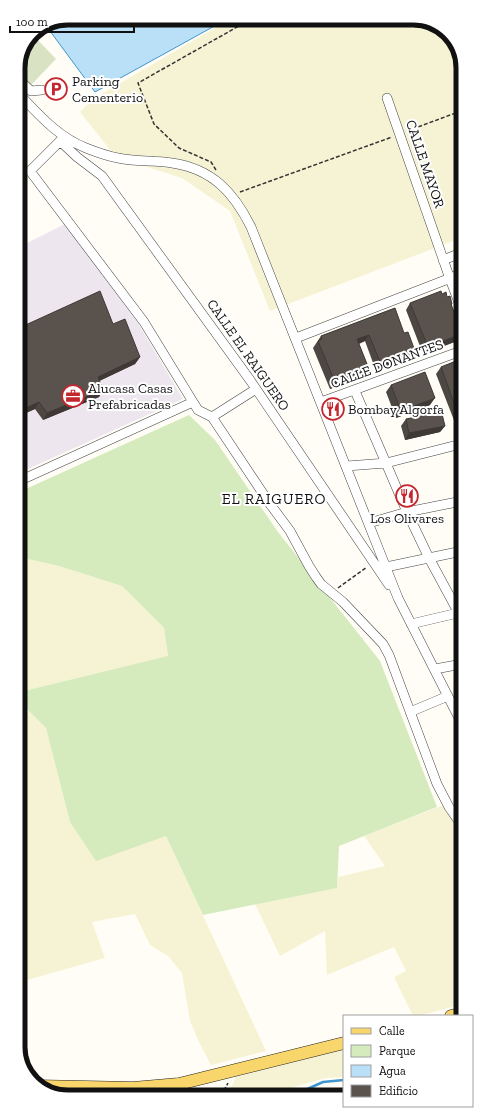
<svg xmlns="http://www.w3.org/2000/svg" width="481" height="1115" viewBox="0 0 481 1115" font-family="'Zilla Slab',serif">
	<style>
		.industrial { fill: #eee6ef }
		.farmland { fill: #f6f3d4 }
		.green { fill: #d5ebbd }
		.cemetery { fill: #d9e3c4 }
		.water { fill: #b9e0f7; stroke: #3f96cf }
		.lines { fill: none; stroke-linecap: round; stroke-linejoin: round }
		.stream { stroke: #3f96cf; stroke-width: 2.5 }
		.minor-casing { stroke: #444; stroke-width: 10 }
		.major-casing { stroke: #222; stroke-width: 13 }
		.path { stroke: #333; stroke-width: 1.5; stroke-dasharray: 4 2; stroke-linecap: butt }
		.minor { stroke: #fff; stroke-width: 9 }
		.major { stroke: #f9d66b; stroke-width: 12 }
		.wall { fill: #4d4742 }
		.shaded-wall { fill: #3f3936 }
		.building { fill: #5a524d; stroke: #3f3936 }
		.labels { text-anchor: middle; dominant-baseline: central; stroke-width: 4; stroke-linejoin: round; paint-order: stroke }
		.poi-label { font-size: 14px; fill: #111; stroke: #fff; text-anchor: start }
		.street-label { font-size: 14px; fill: #111; stroke: #fff }
		.neighbourhood-label { font-size: 15px; letter-spacing: 1px; fill: #111; stroke: #fff }
		.rim { fill: none; stroke: #111; stroke-width: 5 }
	</style>
	<rect width="100%" height="100%" fill="#fffdf5"/>
	<!-- industrial -->
	<path class="industrial" d="M65,224L138,323L183,399L19,473V247Z"/>
	<!-- farmland -->
	<path class="farmland" d="M232,18H416L444,28L460,52L461,238L270,311L230,211L182,178L116,157L80,112L93,99Z
		M19,557L59,566L122,586L164,628L168,657L20,692Z
		M20,702L46,728L70,822L166,836L266,1051L211,1065L199,1042L190,1021L182,973L168,956L150,945L135,914L92,922L105,958L20,982Z
		M444,805L462,832L463,1004L418,1016H413L394,977L406,971L394,947L327,975L325,931L280,956L255,904L337,888L338,877L385,866L364,836Z
		M344,1049V1077L325,1078L264,1096H227L236,1077Z"/>
	<!-- green -->
	<path class="green" d="M189,415L215,440L278,532L380,661L437,807L339,846L337,888L203,915L166,836L96,861L70,822L46,728L20,702V692L168,656L164,628L122,586L59,566L19,557V492Z"/>
	<!-- cemetery -->
	<path class="cemetery" d="M32,34L56,59L31,85L18,71V65Z"/>
	<!-- water -->
	<path class="water" d="M68,18H229L95,92L47,27Z"/>
	<g class="lines">
		<!-- stream -->
		<path class="stream" d="M294,1095L323,1082L344,1080
			M63,1096L65,1097"/>
		<!-- minor casing -->
		<g class="minor-casing">
			<path id="minor" d="M18,79L31,91L42,90
				M18,93C39,115 58,137 86,148C96,152 107,156 118,158C136,162 155,160 172,163C213,169 234,193 251,227L398,598L462,724
				M387,98L450,279L461,308
				M64,137L30,171L144,322L193,402L198,410L212,417L270,504L290,531L309,566L316,577L321,584L343,602L383,644L389,655L437,784L449,807L462,826
				M60,141L77,157L102,176L250,380L389,585
				M443,260L461,253
				M296,338L461,274
				M355,391L407,512L429,558L462,619
				M321,402L461,351
				M212,417L256,389
				M347,466L386,463L461,444
				M19,481L193,402
				M369,523L407,512L462,501
				M386,567L462,551
				M411,624L462,612
				M435,669L462,664
				M452,704L462,699
				M410,712L448,696"/>
		</g>
		<!-- major casing -->
		<g class="major-casing">
			<path id="major" d="M451,1016L463,1013
				M37,1086L133,1088L179,1084L344,1043"/>
		</g>
		<!-- path -->
		<path class="path" d="M407,131L461,111
			M216,170L211,162L179,148L154,124L138,83L253,18
			M240,192L392,137
			M338,588L367,567
			M221,1096L228,1083"/>
		<!-- minor -->
		<use href="#minor" class="minor"/>
		<!-- major -->
		<use href="#major" class="major"/>
	</g>
	<!-- wall -->
	<path class="wall" d="M442,294L447,297L452,304L451,305L461,331V335L457,341L423,354L406,310L410,303Z
		M395,308L410,358L376,371L365,341L359,344L369,369L364,376L330,389L313,348L321,336Z
		M113,324L140,357L135,364L99,381L103,390L99,397L43,420L35,409L19,416Z
		M461,359V427L457,428L436,374L441,367Z
		M391,385L430,405L396,418L386,392Z
		M437,415L445,426L440,432L405,440L401,426L406,419Z"/>
	<!-- shaded-wall -->
	<path class="shaded-wall" d="M461,334V335L457,341L423,354L428,347Z
		M369,335L365,341L352,346L357,339Z
		M415,351L410,358L376,371L381,364Z
		M140,357L135,364L93,384L98,377Z
		M369,369L364,376L330,389L335,382Z
		M103,390L99,397L43,420L47,413Z
		M435,398L430,405L396,418L401,411Z
		M39,402L35,409L19,416V411Z
		M461,422V427L457,428Z
		M445,426L440,432L405,440L409,433Z"/>
	<!-- building -->
	<path class="building" d="M100,291L113,324L125,319L140,357L98,377L103,390L47,413L39,402L19,411V328Z
		M441,291L442,294L446,292L447,297L450,296L452,304H451L461,331V334L428,347L410,303Z
		M395,308L404,333L408,332L415,351L381,364L369,335L357,339L369,369L335,382L318,341L322,339L321,336Z
		M461,359V422L441,367Z
		M425,372L435,398L401,411L391,385Z
		M436,413L437,415L442,414L445,426L409,433L406,419Z"/>
	<!-- icons -->
	<defs>
		<g id="parking-ring" transform="scale(1.15)"><circle r="9.5" fill="#fff" stroke="#c4262e" stroke-width="1.5"/><path d="M-3.5-5.5H1a3.5 3.5 0 0 1 0 7H-1V5.5H-3.5ZM-1-3.4V-.6H.8a1.4 1.4 0 0 0 0-2.8Z" fill="#c4262e"/></g>
		<g id="office-ring" transform="scale(1.15)"><circle r="9.5" fill="#fff" stroke="#c4262e" stroke-width="1.5"/><path d="M-6-3h4V-5.5h4V-3h4V5H-6ZM-1-4.5V-3h2v-1.5ZM-6 0V1H6V0Z" fill="#c4262e"/></g>
		<g id="restaurant-ring" transform="scale(1.15)"><circle r="9.5" fill="#fff" stroke="#c4262e" stroke-width="1.5"/><path d="M-5-6h1v4h1v-4h1v4h1v-4h1v5L-1.5 .5V6h-2V.5L-5-1ZM5-6V6H3V1.5H1.5Q1.5-4 5-6Z" fill="#c4262e"/></g>
	</defs>
	<g fill-rule="evenodd">
		<use href="#parking-ring" x="56" y="89"/>
		<use href="#office-ring" x="73" y="396"/>
		<use href="#restaurant-ring" x="333" y="409"/>
		<use href="#restaurant-ring" x="407" y="496"/>
	</g>
	<g class="labels">
		<!-- poi labels -->
		<g class="poi-label">
			<text x="72" y="81">Parking<tspan x="72" dy="16">Cementerio</tspan></text>
			<text x="88" y="388">Alucasa Casas<tspan x="88" dy="16">Prefabricadas</tspan></text>
			<text x="348" y="409">Bombay Algorfa</text>
			<text x="407" y="518" text-anchor="middle">Los Olivares</text>
		</g>
		<!-- street labels -->
		<g class="street-label">
			<text transform="translate(425 164) rotate(71)">CALLE MAYOR</text>
			<text transform="translate(248 355) rotate(55)">CALLE EL RAIGUERO</text>
			<text transform="translate(387 364) rotate(-20)">CALLE DONANTES</text>
		</g>
		<!-- neighbourhood labels -->
		<g class="neighbourhood-label">
			<text x="274" y="499">EL RAIGUERO</text>
		</g>
	</g>
	<!-- crop -->
	<path d="M0 0H481V1115H0ZM68 25H413A43 43 0 0 1 456 68V1047A43 43 0 0 1 413 1090H68A43 43 0 0 1 25 1047V68A43 43 0 0 1 68 25Z" fill="#fff" fill-rule="evenodd"/>
	<path class="rim" d="M68 25H413A43 43 0 0 1 456 68V1047A43 43 0 0 1 413 1090H68A43 43 0 0 1 25 1047V68A43 43 0 0 1 68 25Z"/>
	<!-- legend -->
	<rect x="343" y="1015" width="130" height="92" fill="#ffffff" stroke="#a0a0a0"/>
	<rect x="351" y="1028" width="20" height="6" fill="#f9d66b" stroke="#a0a0a0"/>
	<text x="379" y="1035" font-size="12" fill="#111111">Calle</text>
	<rect x="351" y="1045" width="20" height="12" fill="#d5ebbd" stroke="#a0a0a0"/>
	<text x="379" y="1055" font-size="12" fill="#111111">Parque</text>
	<rect x="351" y="1065" width="20" height="12" fill="#b9e0f7" stroke="#a0a0a0"/>
	<text x="379" y="1075" font-size="12" fill="#111111">Agua</text>
	<rect x="351" y="1085" width="20" height="12" fill="#5a524d" stroke="#a0a0a0"/>
	<text x="379" y="1095" font-size="12" fill="#111111">Edificio</text>
	<!-- scale -->
	<path d="M10 26v6h124v-6" fill="none" stroke="#111111" stroke-width="2"/>
	<text x="16" y="26" font-size="12" fill="#111111" stroke="#ffffff" stroke-width="3" paint-order="stroke">100 m</text>
</svg>
